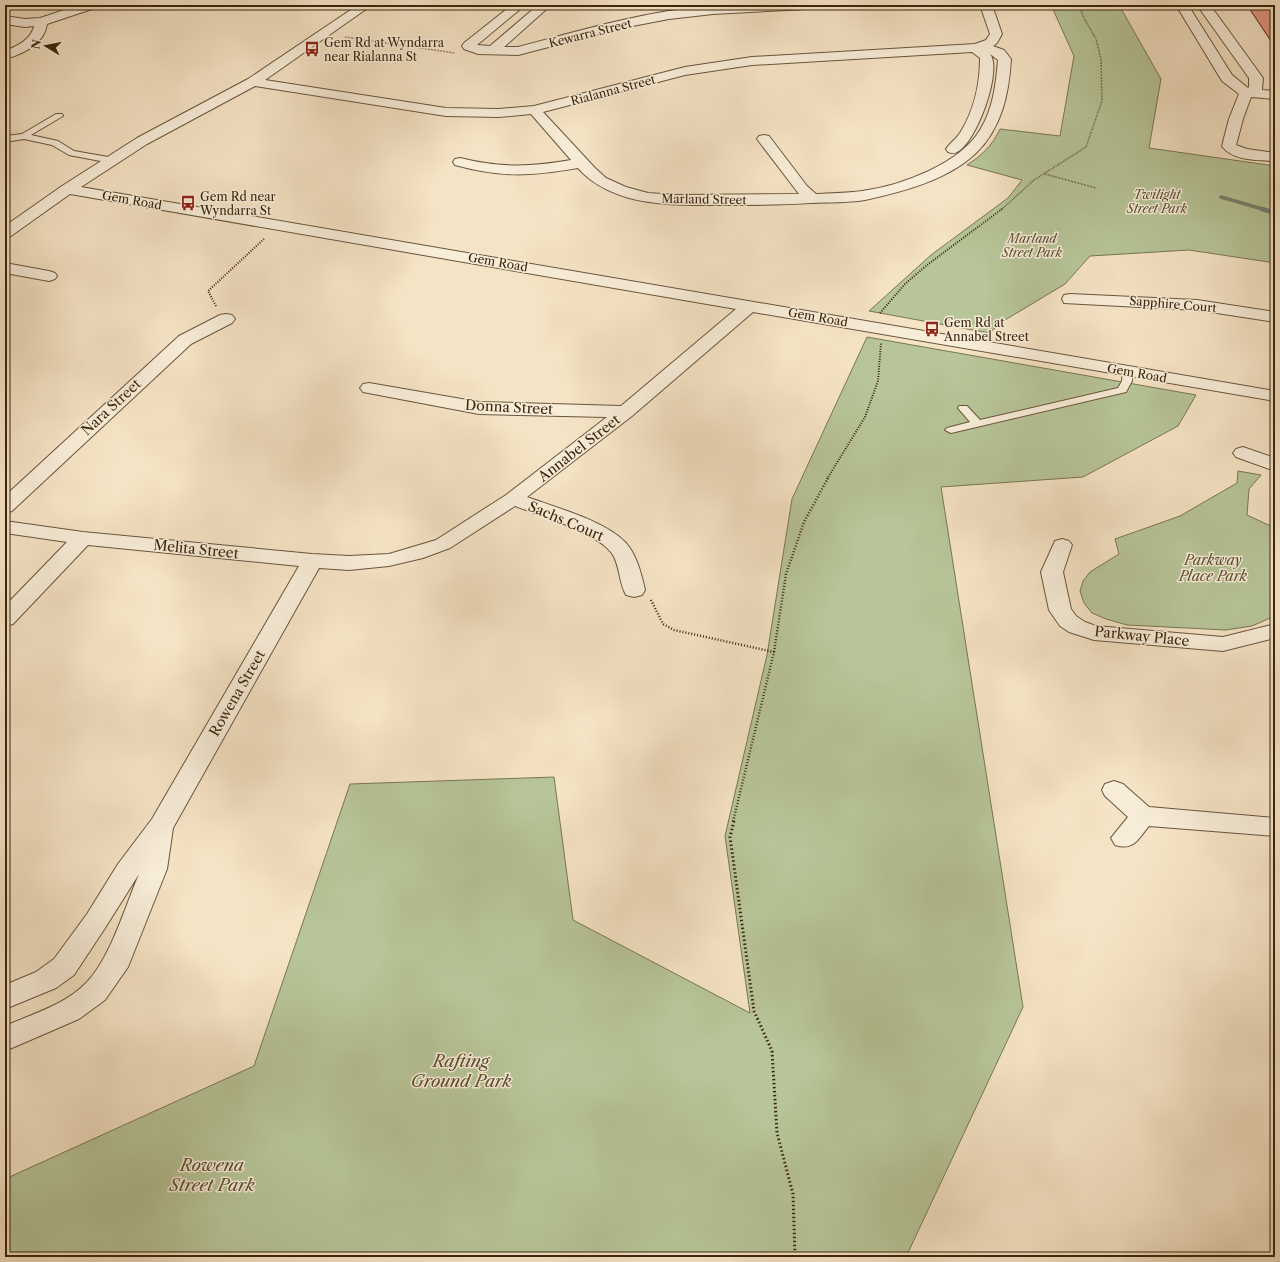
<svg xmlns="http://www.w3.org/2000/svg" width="1280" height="1262" viewBox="0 0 1280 1262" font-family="'Libre Caslon Text',serif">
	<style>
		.green { fill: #b7c598; stroke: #797652 }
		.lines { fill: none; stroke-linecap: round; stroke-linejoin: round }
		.stream-far1 { stroke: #75816f; stroke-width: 3.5 }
		.stream { stroke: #75816f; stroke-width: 4.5 }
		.building { fill: #e2977f; stroke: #3b260d }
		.lane-casing { stroke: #6a553b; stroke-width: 2 }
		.street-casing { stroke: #6a553b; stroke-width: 2 }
		.path-far3 { stroke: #3b260d; stroke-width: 1.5; stroke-dasharray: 0.5 1; stroke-linecap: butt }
		.path-far2 { stroke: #3b260d; stroke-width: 2; stroke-dasharray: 1 1.5; stroke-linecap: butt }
		.path-far1 { stroke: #3b260d; stroke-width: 2.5; stroke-dasharray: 1 2; stroke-linecap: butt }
		.path { stroke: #3b260d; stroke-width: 3; stroke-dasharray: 1.5 2.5; stroke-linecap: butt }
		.lane { fill: #f8edd9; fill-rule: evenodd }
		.street { fill: #f8edd9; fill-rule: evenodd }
		.labels { text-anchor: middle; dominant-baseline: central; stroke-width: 3; stroke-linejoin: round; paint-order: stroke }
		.far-street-label { font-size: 12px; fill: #3b260d; stroke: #f8edd9 }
		.far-poi-label { font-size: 12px; fill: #3b260d; stroke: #f8edd9; text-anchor: start }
		.far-park-label { font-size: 12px; font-style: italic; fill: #5a4e30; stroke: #f8edd9 }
		.street-label { font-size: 14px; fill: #3b260d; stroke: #f8edd9 }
		.park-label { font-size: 14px; font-style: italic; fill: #5a4e30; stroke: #f8edd9 }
		.near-park-label { font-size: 17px; font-style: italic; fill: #5a4e30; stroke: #f8edd9 }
	</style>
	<rect width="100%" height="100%" fill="#f5e3c5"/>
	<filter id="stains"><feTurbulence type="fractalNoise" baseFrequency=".005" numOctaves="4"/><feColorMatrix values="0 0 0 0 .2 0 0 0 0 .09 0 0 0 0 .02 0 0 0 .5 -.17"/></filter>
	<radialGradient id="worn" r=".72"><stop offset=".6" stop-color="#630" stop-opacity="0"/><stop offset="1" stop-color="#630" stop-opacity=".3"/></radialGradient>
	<!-- green -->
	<path class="green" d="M1051,5H1119L1161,79L1149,148L1275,166V263L1189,250L1090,256L1065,284L1005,320L989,333L869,311L931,255L1008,198L1022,180L967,165C982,155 992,146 1000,129L1060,136L1074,56Z
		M867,337L1196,395L1178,426L1083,477L941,487L1023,1007L906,1257H5V1179L254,1066L350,784L554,777L573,920L750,1013L725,836L767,655L792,499Z
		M1238,471L1261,475L1249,489L1247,515L1275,528V616L1252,626L1226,630L1127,625L1106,619L1092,613L1084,603L1080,591L1083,581L1090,572L1119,554L1115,539L1180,516L1237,483Z"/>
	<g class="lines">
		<!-- stream-far1 -->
		<path class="stream-far1" d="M1221,197L1266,210"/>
		<!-- stream -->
		<path class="stream" d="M1262,209L1275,213"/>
	</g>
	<!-- building -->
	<path class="building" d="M1247,5H1268L1275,15V47Z"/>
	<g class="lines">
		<!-- lane casing -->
		<g class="lane-casing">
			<path id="lane" d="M56,114H62L63,116L31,135L58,141L74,151L114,158L115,160L114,162L111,163L69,155L52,145L24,139L5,142V136L22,134Z
				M1128,368L1133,371L1132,381L1126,392L951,433L945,430L947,428L970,422L958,408L959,406H967L980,420L1118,388L1122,381L1123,371Z"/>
		</g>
		<!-- street casing -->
		<g class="street-casing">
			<path id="street" d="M79,5H97L95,8L47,24C44,44 23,54 5,59V51C17,46 31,40 34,26L25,27L5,24V16L25,19L40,18Z
				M358,5H372L265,80L446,108L499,109L534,106L685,67L752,57L975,44L986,40L990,34L980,5H992L1002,34L997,43L993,46L1004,50L1011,59C1009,93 1002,128 976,153C948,180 902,192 865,200C848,203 829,202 811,203C781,205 750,205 720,205C690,205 659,206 629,198C609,192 592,184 578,168C530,176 502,178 455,165L453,162L455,159L460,158C501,168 530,167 571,160L531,114L499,117L446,116L255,86L147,144L81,187L1275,391V401L753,312L632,416L527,497C555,507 605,521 625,542C637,555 641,573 645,590L642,595L634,597L626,595C619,583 620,567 613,555C600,533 539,515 515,506L450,548L423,558L389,566L349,570L319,568L173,828L167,869L128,967L105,1000L79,1019L5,1051V1026C32,1014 65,1005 86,983C110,959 125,907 139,874L105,928L74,975L56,988L5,1009V985L36,972L54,959L87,914L118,864L152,819L299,566L88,545L13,624L5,626V606L67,542L5,533V521L83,532L312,554L349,556L389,554L436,540L506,495L607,417L479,414L363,392L360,388L363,384L369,383L479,402L621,406L736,309L70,194L11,236L5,238V226L62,186L137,138L248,79ZM972,52L980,58C980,83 974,111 960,133C956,139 950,143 946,149L948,152C951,153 954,154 957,152C976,144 1003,70 990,54L998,60C996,84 993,109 980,130C960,164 900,186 862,191C847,193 831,193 816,194L807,186L769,136L764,135L759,136L757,139L799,194L676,195L648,193L626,187L606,178L595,168L543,112L685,75L752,65Z
				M512,5H525L477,45L490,46L538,5H551L504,47H518C568,34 618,19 669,11C717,4 764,5 812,5L810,8L806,9L713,14L669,19L622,28L518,55L478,54L464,49L462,46L464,43Z
				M1176,5H1188L1232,75L1248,88L1249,87V78L1197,5H1210L1263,78L1262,90L1275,91V99L1251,97L1243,119L1236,145L1247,149L1275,153V161C1259,160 1232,161 1222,146L1229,119L1239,94L1222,81Z
				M5,263L49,271L55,273L57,276L55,279L49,281L5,273Z
				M1070,294L1197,300L1275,312V322L1197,310L1064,303L1062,299L1064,295Z
				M226,314L232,315L235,319L232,323L191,344L12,511L5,513V496L179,336L220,315Z
				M1243,447L1275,458V471L1236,457L1233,453L1236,449Z
				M1062,539L1069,541L1072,545L1063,572L1071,609L1076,616L1085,622L1096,626L1223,637L1275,624V638L1223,651L1094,640L1069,632L1060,626L1049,610L1041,572L1055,541Z
				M1114,781L1123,784L1149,807L1275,818V836L1149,826C1138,839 1134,851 1115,845L1111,838L1128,817L1105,796L1102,790L1105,784Z"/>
		</g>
		<!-- path-far3 -->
		<path class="path-far3" d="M345,37L455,53
			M1045,174L1096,188
			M1001,210L1034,180L1086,147L1102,101L1101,59L1096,39L1084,18L1079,5"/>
		<!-- path-far2 -->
		<path class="path-far2" d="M216,306L208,291L265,238
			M880,313L905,284L927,265L1002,209
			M827,479L865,417L878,381L881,343"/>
		<!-- path-far1 -->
		<path class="path-far1" d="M651,600L663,624L674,630L774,652L733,822
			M774,652L786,574L804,522L828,478"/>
		<!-- path -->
		<path class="path" d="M734,821L730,837L754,1011L772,1051L777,1133L793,1194L795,1257
			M351,1257L358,1255L423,1257"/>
		<!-- lane -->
		<use href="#lane" class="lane"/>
		<!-- street -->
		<use href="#street" class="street"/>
	</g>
	<!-- icons -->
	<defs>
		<g id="bus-bare" transform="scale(1.2)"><path d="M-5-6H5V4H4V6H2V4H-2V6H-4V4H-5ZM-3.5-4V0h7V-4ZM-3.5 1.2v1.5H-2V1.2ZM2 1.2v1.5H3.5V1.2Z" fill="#8f2418" stroke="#f8edd9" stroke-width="2.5" paint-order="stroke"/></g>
	</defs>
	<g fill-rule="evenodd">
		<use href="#bus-bare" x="312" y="49"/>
		<use href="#bus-bare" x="188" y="203"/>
		<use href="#bus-bare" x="932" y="329"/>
	</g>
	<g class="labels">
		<!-- far-street labels -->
		<g class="far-street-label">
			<text transform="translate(590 33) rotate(-14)">Kewarra Street</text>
			<text transform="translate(613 90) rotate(-15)">Rialanna Street</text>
			<text transform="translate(704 199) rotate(1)">Marland Street</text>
			<text transform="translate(132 200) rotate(10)">Gem Road</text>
			<text transform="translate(498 262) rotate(10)">Gem Road</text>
			<text transform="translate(1173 304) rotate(5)">Sapphire Court</text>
			<text transform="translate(818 317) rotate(10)">Gem Road</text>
			<text transform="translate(1137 373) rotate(10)">Gem Road</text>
		</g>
		<!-- far-poi labels -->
		<g class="far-poi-label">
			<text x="324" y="42">Gem Rd at Wyndarra<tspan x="324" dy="14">near Rialanna St</tspan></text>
			<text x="200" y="196">Gem Rd near<tspan x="200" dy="14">Wyndarra St</tspan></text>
			<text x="944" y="322">Gem Rd at<tspan x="944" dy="14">Annabel Street</tspan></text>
		</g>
		<!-- far-park labels -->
		<g class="far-park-label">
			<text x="1157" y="194">Twilight<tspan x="1157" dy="14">Street Park</tspan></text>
			<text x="1032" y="238">Marland<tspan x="1032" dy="14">Street Park</tspan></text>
		</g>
		<!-- street labels -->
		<g class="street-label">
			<text transform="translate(111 407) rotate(-43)">Nara Street</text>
			<text transform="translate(509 407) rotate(3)">Donna Street</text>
			<text transform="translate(579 448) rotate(-38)">Annabel Street</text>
			<text transform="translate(566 521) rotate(23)">Sachs Court</text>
			<text transform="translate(196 549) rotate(6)">Melita Street</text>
			<text transform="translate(1142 636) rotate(6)">Parkway Place</text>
			<text transform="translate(237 693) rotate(-60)">Rowena Street</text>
		</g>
		<!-- park labels -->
		<g class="park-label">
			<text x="1213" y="560">Parkway<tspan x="1213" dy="16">Place Park</tspan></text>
		</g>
		<!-- near-park labels -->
		<g class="near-park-label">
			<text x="461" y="1061">Rafting<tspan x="461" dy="20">Ground Park</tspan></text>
			<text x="212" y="1165">Rowena<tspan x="212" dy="20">Street Park</tspan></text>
		</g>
	</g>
	<!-- margin -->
	<rect width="1280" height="1262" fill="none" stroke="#f5e3c5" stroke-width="20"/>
	<rect x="6" y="6" width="1268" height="1250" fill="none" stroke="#3b260d" stroke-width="2"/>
	<rect x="10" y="10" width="1260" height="1242" fill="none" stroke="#3b260d"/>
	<!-- north arrow -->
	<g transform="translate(46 46) rotate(280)" stroke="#f8edd9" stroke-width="3" paint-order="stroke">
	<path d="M0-3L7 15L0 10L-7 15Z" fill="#3b260d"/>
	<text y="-6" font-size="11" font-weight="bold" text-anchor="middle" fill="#3b260d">N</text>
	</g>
	<rect width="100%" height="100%" filter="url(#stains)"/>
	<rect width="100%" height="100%" fill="url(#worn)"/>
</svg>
